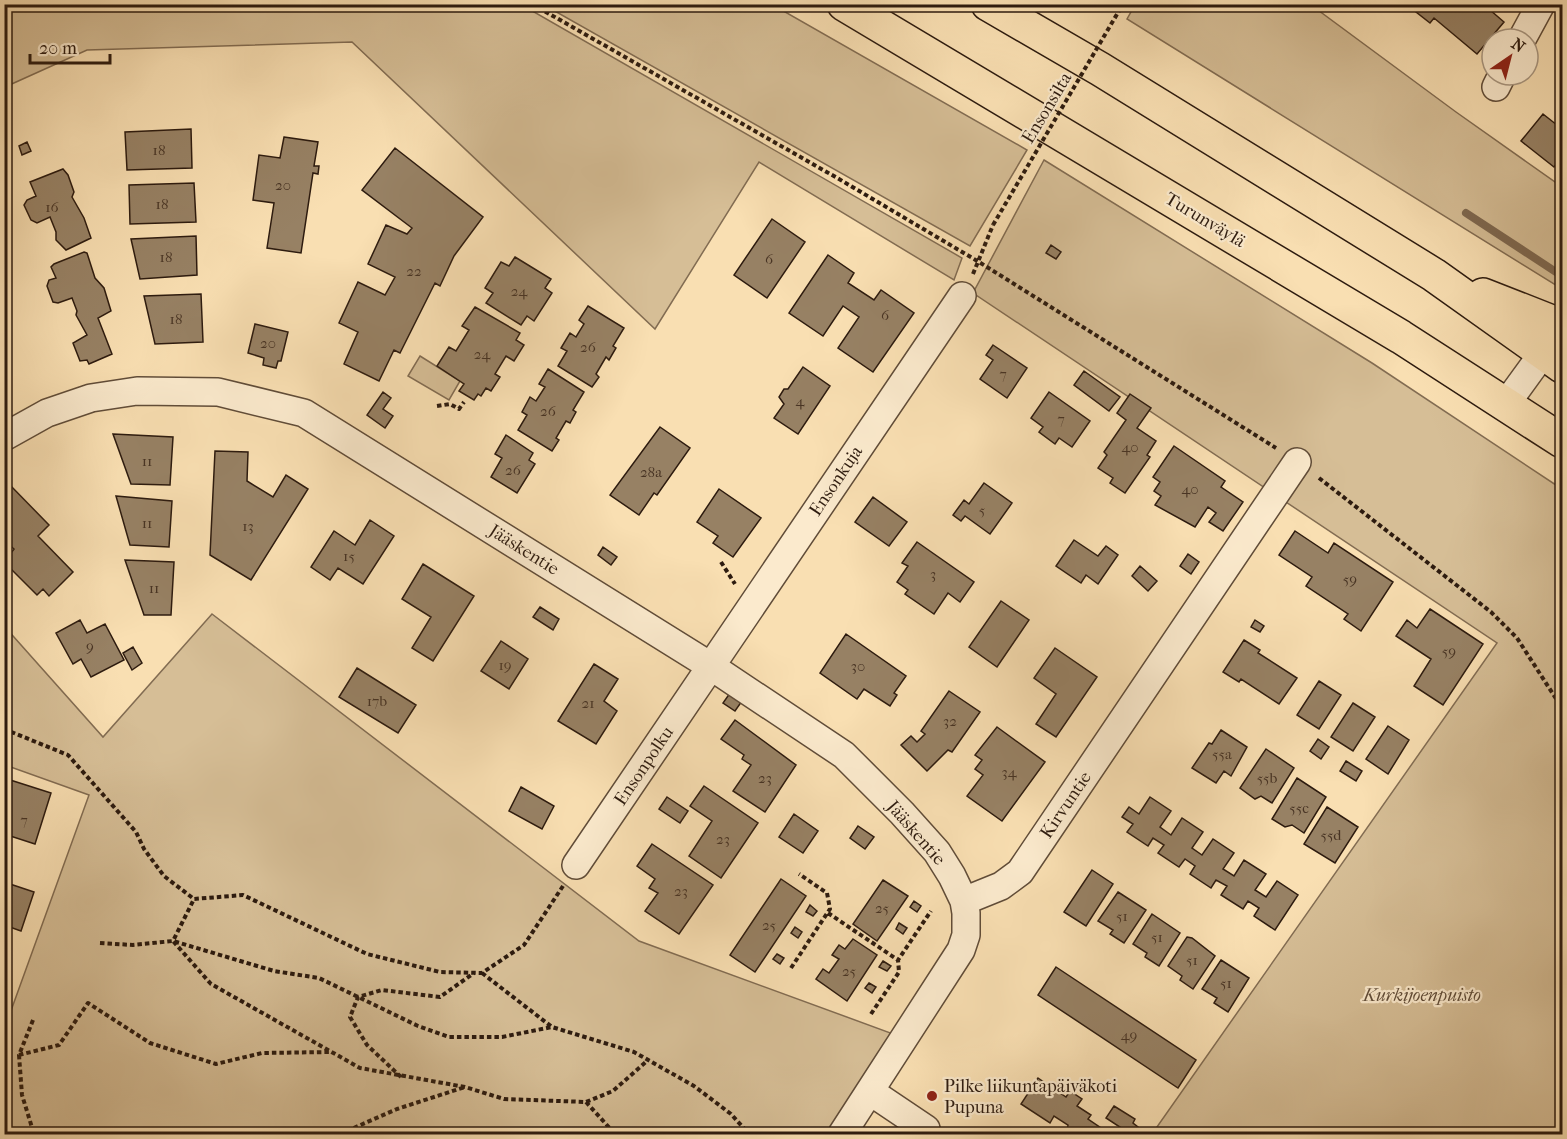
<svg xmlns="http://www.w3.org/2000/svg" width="1567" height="1139" viewBox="0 0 1567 1139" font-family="'IM FELL French Canon',serif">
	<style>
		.green { fill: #d6be96; stroke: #826c52; stroke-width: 1.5 }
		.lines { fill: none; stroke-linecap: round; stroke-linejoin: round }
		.stream { stroke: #7e6850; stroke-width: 8 }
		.building { fill: #978164; stroke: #2d1b0f; stroke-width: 1.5 }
		.minor-casing { stroke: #604c38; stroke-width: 30 }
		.highway-casing { stroke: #2d1b0f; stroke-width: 36 }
		.path { stroke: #2d1b0f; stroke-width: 4; stroke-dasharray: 4.5 3; stroke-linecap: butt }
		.minor { stroke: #fbeacd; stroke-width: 27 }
		.highway { stroke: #f9dfb2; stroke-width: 33 }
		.path-bridge { stroke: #2d1b0f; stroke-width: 4; stroke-dasharray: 4.5 3; stroke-linecap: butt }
		.poi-dot { fill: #8f2418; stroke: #fbeacd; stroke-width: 2 }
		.labels { text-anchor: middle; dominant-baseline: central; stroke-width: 4.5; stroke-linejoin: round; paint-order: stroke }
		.number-label { font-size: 15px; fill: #483424 }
		.street-label { font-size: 18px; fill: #2d1b0f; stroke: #fbeacd }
		.park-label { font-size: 18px; font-style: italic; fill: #604c38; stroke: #fbeacd }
		.poi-label { font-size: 18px; fill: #2d1b0f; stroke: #fbeacd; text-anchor: start }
	</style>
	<rect width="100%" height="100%" fill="#f9dfb2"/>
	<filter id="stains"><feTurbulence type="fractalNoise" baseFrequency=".00333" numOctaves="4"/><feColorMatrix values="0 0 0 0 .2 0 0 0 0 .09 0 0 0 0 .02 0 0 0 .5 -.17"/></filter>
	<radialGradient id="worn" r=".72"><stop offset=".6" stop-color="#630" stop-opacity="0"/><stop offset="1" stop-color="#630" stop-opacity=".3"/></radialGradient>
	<!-- green -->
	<path class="green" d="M5,4L522,5L962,258L954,280L759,162L655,329L352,42L87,50L5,87Z
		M544,5H773L1027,150L970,246Z
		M1135,5H1311L1456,112L1562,187V289L1127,19Z
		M1044,160L1372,363L1562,489V1134H1152L1497,643L973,293Z
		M420,356L460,381L449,400L408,376Z
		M212,614L639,941L896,1035L827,1134H5L4,1030L89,795L5,765V627L103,737Z"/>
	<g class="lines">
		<!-- stream -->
		<path class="stream" d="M1466,213L1562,276"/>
	</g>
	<!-- building -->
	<path class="building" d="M1414,4H1483L1504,22L1477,54L1434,18L1430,23L1411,8Z
		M1543,114L1562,129V157L1554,167L1521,141Z
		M191,129L192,168L127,170L125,132Z
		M284,137L318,142L314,166H319L318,174L313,173L301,253L267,248L274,203L253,200L259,155L280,158Z
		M27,142L31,151L22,155L19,146Z
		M395,148L483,217L454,256L440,286L435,283L400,353L394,350L379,381L344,364L358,332L339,323L358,282L385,295L395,277L368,264L386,225L407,234L412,228L362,190Z
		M63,169L68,175L74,192L72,197L84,218L91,238L66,250L56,240V232L50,217L37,223L31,220L24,205L27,200L36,196L30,182Z
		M194,183L196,222L130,224L129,185Z
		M772,219L805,242L767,298L734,275Z
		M196,236L197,275L140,279L131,239Z
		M1051,245L1061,252L1056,259L1046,253Z
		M84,252L87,253L95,278L104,288L111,311L98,318L112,354L89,364L87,360L80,361L73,343L87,335L76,315L77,311L72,298L58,303L53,302L47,286L49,280L56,278L51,267L54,264Z
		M828,255L854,273L848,283L874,300L881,290L914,313L873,372L838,348L859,317L843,306L823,336L789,313Z
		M515,257L551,279L545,288L552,293L534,321L527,316L521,325L486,303L493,293L485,288L501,262L509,266Z
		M201,294L203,342L155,344L144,296Z
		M588,306L624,328L613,346L616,348L609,360L606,357L596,374L599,377L592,387L558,366L567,351L561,348L570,333L576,337L584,324L579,320Z
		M475,307L520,333L516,340L524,345L514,361L506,356L495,374L500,377L491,391L486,388L481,396L478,394L474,400L459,391L464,384L437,366L449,347L456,351L469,330L462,326Z
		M255,324L288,332L281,361H278L276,368L263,365L264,358L248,353Z
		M993,345L1027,368L1007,398L980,379L993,360L986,355Z
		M803,367L830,386L798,434L774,418L784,404L779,397L784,389H788Z
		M548,369L584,392L573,410L576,412L570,423L566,421L556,438L559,440L552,451L518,430L527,415L522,412L530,397L536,401L545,387L539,384Z
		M1084,371L1120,397L1109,411L1074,385Z
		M383,392L391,398L383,409L393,416L385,428L367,415Z
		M1049,392L1090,421L1072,447L1059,438L1055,444L1039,432L1043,427L1031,418Z
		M1130,394L1151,408L1137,428L1156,441L1147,455L1150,457L1125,493L1110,483L1113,478L1098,468L1107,455L1104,452L1126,420L1117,413Z
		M660,427L690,448L657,495L654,493L639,515L610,495Z
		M113,434L173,437L170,485L131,484Z
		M506,435L533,453L529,460L535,464L517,493L491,477L502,458L495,454Z
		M1174,446L1225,481L1221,487L1243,502L1223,531L1209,522L1216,513L1208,507L1195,527L1155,505L1161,496L1154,491L1160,482L1153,477Z
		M215,451L248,452L247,481L273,497L286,475L308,489L251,580L210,555Z
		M8,483L49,525L38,536L73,572L49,596L43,589L37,595L4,562L14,549L4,540V487Z
		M984,483L1012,503L990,534L965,516L961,521L953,515L964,500L969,504Z
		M719,489L761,518L733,557L713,543L718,536L697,522Z
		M116,496L172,501L169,547L130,545Z
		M873,497L907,522L889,546L855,522Z
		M370,520L394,536L363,584L338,568L330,580L311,567L334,531L355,545Z
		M1295,531L1328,553L1334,543L1393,582L1361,631L1344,619L1348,614L1306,586L1312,577L1279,555Z
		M1074,540L1098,556L1106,546L1118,555L1098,584L1086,575L1081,583L1056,566Z
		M917,542L974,582L960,602L948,593L934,614L905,594L908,590L897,582L908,566L902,563Z
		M603,547L617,557L611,565L598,555Z
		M1188,554L1199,562L1191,574L1180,566Z
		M125,560L174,562L171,615H144Z
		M423,564L474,596L433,661L412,648L431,617L402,599Z
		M1140,566L1157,581L1148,591L1132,576Z
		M1001,601L1029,620L997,667L969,647Z
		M540,607L559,619L553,630L533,617Z
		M1430,609L1483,644L1443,705L1414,686L1431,659L1396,636L1407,620L1417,628Z
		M80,620L87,633L105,624L124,660L91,677L81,659L73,664L56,633Z
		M1255,620L1264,626L1260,632L1251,627Z
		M846,634L906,676L894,693L897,695L890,706L864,689L857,699L820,673Z
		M1244,640L1260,650L1258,653L1297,678L1279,704L1241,679L1239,682L1223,672Z
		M501,641L528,659L509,689L481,671Z
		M133,647L142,663L132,670L123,653Z
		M1055,648L1097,677L1056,737L1036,724L1056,694L1034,678Z
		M594,664L618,679L604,701L617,711L596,744L558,721Z
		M357,668L416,705L398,733L339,697Z
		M1319,681L1341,695L1319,729L1297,715Z
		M949,691L980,712L952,752L948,750L927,771L901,745L911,736L917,742L925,734L921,731Z
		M730,693L742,701L735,711L723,703Z
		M1353,703L1375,717L1353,751L1331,737Z
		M735,720L796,765L765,812L733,791L751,765L742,759L744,755L721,739Z
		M1388,726L1409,740L1388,774L1366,759Z
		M997,727L1045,762L1002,821L967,796L983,775L975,769L982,760L975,755Z
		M1221,730L1247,747L1231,776L1224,771L1216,783L1192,768L1209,743L1212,744Z
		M1318,739L1329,747L1321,759L1310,751Z
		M1266,749L1294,768L1272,803L1261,796L1255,799L1240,788Z
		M1346,761L1362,771L1356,781L1340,771Z
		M4,778L51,793L35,844L4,834Z
		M1297,778L1326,797L1304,833L1292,825L1285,827L1272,819Z
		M704,786L758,823L721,878L689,856L712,821L690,806Z
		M521,787L554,806L542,829L509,811Z
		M667,797L688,811L680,823L659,809Z
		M1150,797L1171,811L1160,827L1171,835L1182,818L1203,832L1192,848L1202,855L1213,839L1234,853L1223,869L1234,876L1244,860L1266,874L1255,890L1266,897L1277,881L1298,895L1275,930L1254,916L1259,908L1248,901L1243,909L1221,895L1227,886L1216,880L1211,888L1190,874L1195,866L1185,859L1179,867L1158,853L1164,845L1153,838L1148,846L1127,832L1133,824L1122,817L1129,807L1139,814Z
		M1327,807L1358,827L1335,863L1304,844Z
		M794,814L818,831L803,853L779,837Z
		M858,826L874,837L865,849L850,838Z
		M652,844L713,885L679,934L645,911L658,893L649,888L655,879L637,866Z
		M1092,870L1113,884L1086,926L1064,912Z
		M781,879L806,896L755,972L730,955Z
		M883,880L908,896L877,941L853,924Z
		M4,882L34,892L21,931L4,925Z
		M1118,892L1146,910L1124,943L1110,934L1113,930L1098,921Z
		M914,901L921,906L917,912L910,907Z
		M810,905L817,911L813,916L806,912Z
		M1152,914L1180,933L1159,966L1145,957L1147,953L1133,944Z
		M899,923L907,928L903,934L896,929Z
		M795,927L802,932L798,938L791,933Z
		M1187,937L1192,938L1215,956L1193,989L1180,980L1182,976L1168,966Z
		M853,939L877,955L847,1001L816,979L823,969L829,973L839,959L832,955L839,945L845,949Z
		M777,954L784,958L780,964L773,959Z
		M1221,960L1249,978L1228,1012L1214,1003L1217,998L1202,989Z
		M883,961L891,966L887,971L879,967Z
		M1056,967L1196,1060L1178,1088L1038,995Z
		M869,983L876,987L872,993L865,988Z
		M1038,1078L1066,1097L1070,1091L1082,1099L1077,1106L1091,1115L1088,1119L1104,1130L1101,1134H1071L1067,1130L1068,1125L1054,1116L1050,1123L1021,1104Z
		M1114,1106L1135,1119L1133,1123L1147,1134H1124L1126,1131L1106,1118Z"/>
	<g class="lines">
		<!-- minor casing -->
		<g class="minor-casing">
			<path id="minor" d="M1522,39L1541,4
				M1496,87L1502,75
				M1506,404L1543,353
				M4,437L47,413L91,398L137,391L218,392L304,413L712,667L844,755L902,813L937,852L952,876L964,901L966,913V935L961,950L842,1134
				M576,865L962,296
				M964,901L1001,886L1020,872L1297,462
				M871,1092L926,1129L922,1134"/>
		</g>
		<!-- highway casing -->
		<g class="highway-casing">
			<path id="highway" d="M844,4L1401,337L1562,441
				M988,4L1100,69L1434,275L1562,366
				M1483,295L1562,326"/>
		</g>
		<!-- path -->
		<path class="path" d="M532,4L839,179L979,262L1276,448
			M973,274L993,225
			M437,406L450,404L459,409L464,402
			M1319,478L1491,612L1517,638L1562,708
			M721,562L735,584
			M4,729L68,755L136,832L144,849L164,876L194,899
			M1562,769V836
			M563,886L524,945L482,973L440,972L367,954L243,895L194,899L173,941L211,984L360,1068L465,1087L504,1099L586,1102L613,1091L648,1060
			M828,913L898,960L931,911
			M100,943L133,945L173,941L274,971L319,978L418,1026L449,1037H502L552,1027
			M791,968L830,909L827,893L799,874
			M482,973L552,1027L634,1052L694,1086L731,1114L749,1134
			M871,1014L899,972L898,960
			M33,1020L19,1055L22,1095L34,1134
			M19,1055L59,1045L88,1003L150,1043L216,1064L262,1053L330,1052
			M401,1077L367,1045L350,1017L358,997L382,990L440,997L474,973
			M586,1102L615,1134
			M340,1134L397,1109L465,1087"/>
		<!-- minor -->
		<use href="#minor" class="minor"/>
		<!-- highway -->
		<use href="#highway" class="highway"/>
		<!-- path-bridge -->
		<path class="path-bridge" d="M993,225L1123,4"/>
	</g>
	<!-- markers -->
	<circle class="poi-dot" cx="932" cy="1096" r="6"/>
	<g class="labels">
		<!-- number labels -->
		<g class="number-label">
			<text x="159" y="150">18</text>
			<text x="283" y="185">20</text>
			<text x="162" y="204">18</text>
			<text x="52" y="207">16</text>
			<text x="166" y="257">18</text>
			<text x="769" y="259">6</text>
			<text x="414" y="271">22</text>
			<text x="519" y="291">24</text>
			<text x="885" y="315">6</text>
			<text x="176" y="319">18</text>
			<text x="268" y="343">20</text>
			<text x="588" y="347">26</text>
			<text x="482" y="354">24</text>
			<text x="1003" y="374">7</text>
			<text x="800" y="401">4</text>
			<text x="548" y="411">26</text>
			<text x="1061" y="419">7</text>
			<text x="1130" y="447">40</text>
			<text x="147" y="461">11</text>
			<text x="513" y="470">26</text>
			<text x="651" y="472">28a</text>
			<text x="1190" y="489">40</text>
			<text x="982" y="510">5</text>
			<text x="147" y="523">11</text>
			<text x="248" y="526">13</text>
			<text x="349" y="556">15</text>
			<text x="933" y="574">3</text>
			<text x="1350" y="579">59</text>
			<text x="154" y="588">11</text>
			<text x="90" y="646">9</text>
			<text x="1449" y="651">59</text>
			<text x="505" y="665">19</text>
			<text x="858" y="666">30</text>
			<text x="377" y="701">17b</text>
			<text x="588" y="703">21</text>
			<text x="950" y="721">32</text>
			<text x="1222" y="754">55a</text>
			<text x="1009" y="772">34</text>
			<text x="765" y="778">23</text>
			<text x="1267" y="778">55b</text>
			<text x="1299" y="808">55c</text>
			<text x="24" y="820">7</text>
			<text x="1331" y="835">55d</text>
			<text x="723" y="839">23</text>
			<text x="681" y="891">23</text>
			<text x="882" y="908">25</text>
			<text x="1122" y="916">51</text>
			<text x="769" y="925">25</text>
			<text x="1157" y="937">51</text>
			<text x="1192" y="960">51</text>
			<text x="849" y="971">25</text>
			<text x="1226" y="983">51</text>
			<text x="1129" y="1035">49</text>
		</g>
		<!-- street labels -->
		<g class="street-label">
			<text transform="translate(1047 108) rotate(-59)">Ensonsilta</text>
			<text transform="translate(1205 220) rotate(31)">Turunväylä</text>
			<text transform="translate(836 481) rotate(-56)">Ensonkuja</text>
			<text transform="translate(524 550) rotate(32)">Jääskentie</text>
			<text transform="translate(644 766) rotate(-56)">Ensonpolku</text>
			<text transform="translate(1066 805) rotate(-56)">Kirvuntie</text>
			<text transform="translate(916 833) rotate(49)">Jääskentie</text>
		</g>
		<!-- park labels -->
		<g class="park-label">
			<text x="1422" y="995">Kurkijoenpuisto</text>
		</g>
		<!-- poi labels -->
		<g class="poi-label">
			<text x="944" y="1086">Pilke liikuntapäiväkoti<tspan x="944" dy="21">Pupuna</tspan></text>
		</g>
	</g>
	<!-- margin -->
	<rect width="1567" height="1139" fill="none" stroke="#f9dfb2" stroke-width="24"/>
	<rect x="6" y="6" width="1555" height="1127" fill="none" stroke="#2d1b0f" stroke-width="3"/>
	<rect x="12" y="12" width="1543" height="1115" fill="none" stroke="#2d1b0f" stroke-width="1.5"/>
	<!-- north arrow -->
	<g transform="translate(1510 57) rotate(35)"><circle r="28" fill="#fbeacd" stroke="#a99781" stroke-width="1.5"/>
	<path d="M0-4.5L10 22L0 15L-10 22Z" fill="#8f2418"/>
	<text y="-9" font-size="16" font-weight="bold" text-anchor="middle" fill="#2d1b0f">N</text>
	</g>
	<!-- scale -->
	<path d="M30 54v9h80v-9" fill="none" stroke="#2d1b0f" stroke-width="3"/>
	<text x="39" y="54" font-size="18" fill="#2d1b0f" stroke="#fbeacd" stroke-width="4.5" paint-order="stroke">20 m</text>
	<rect width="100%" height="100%" filter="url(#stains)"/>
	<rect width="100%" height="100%" fill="url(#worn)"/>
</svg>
